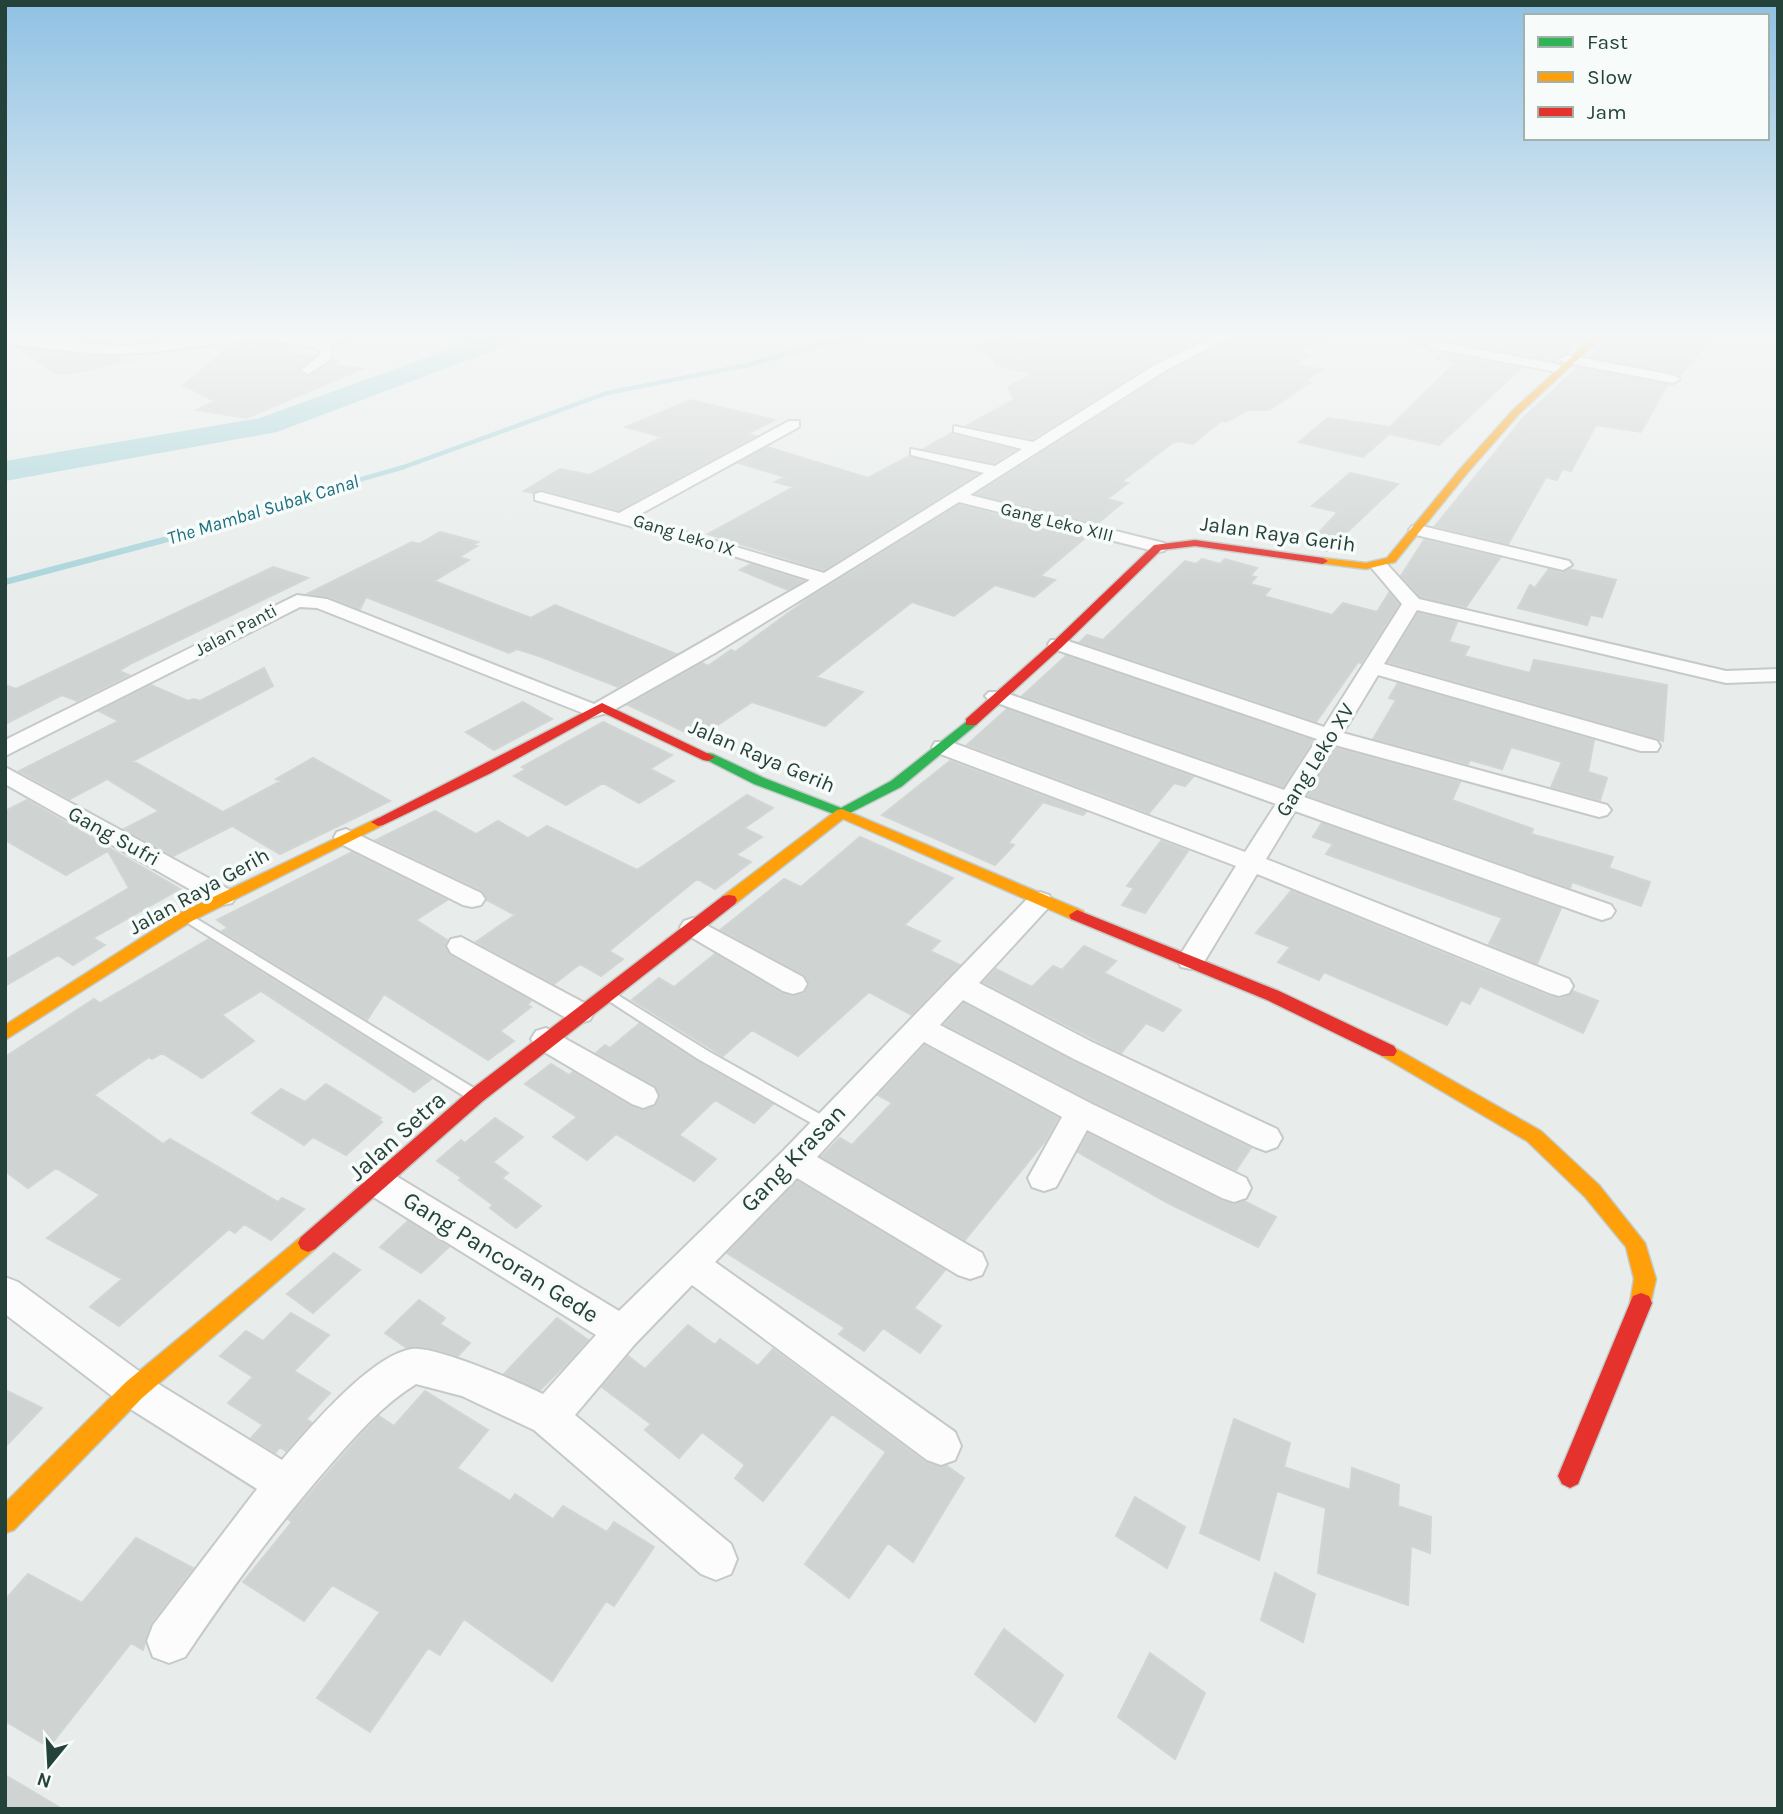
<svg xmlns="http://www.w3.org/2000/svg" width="1783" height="1814" viewBox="0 0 1783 1814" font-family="Karla,sans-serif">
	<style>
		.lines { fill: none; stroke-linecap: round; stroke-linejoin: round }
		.stream-far1 { stroke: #a9d4db; stroke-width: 4.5 }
		.stream { stroke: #a9d4db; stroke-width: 6 }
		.river { fill: #a9d4db; fill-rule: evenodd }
		.building { fill: #cfd4d2; stroke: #d1d6d4; stroke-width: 2 }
		.lane-casing { stroke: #c5cac8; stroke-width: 4 }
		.street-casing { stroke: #c5cac8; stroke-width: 4 }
		.fast-casing { stroke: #c3cbc8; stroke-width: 3 }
		.slow-casing { stroke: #c3cbc8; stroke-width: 3 }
		.jam-casing { stroke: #c3cbc8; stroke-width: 3 }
		.lane { fill: #fcfcfc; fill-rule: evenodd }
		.street { fill: #fcfcfc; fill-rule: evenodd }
		.fast { fill: #30b455; fill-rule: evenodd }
		.slow { fill: #ff9f0a; fill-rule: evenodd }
		.jam { fill: #e5322d; fill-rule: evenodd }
		.labels { text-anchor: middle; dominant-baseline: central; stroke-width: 7; stroke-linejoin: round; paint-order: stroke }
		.far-street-label { font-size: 18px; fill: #24423a; stroke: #f7fbf9 }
		.far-water-label { font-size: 19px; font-style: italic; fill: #1c6f80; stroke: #f7fbf9 }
		.street-label { font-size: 21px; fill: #24423a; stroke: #f7fbf9 }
		.near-street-label { font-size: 24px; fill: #24423a; stroke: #f7fbf9 }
	</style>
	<rect width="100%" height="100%" fill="#e8edeb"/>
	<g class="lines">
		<!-- stream-far1 -->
		<path class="stream-far1" d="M306,495L404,467L607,393L748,365L824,343L883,334"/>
		<!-- stream -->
		<path class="stream" d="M5,582L209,528L311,493"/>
		<!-- river -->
		<path class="river" d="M491,334H528L524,339L277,432L5,481V461L260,418Z"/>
	</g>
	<!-- building -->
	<path class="building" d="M1006,334L1039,342L1040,334H1214L1157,361L1032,439L966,426L1014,400L1008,387L1032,374L996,365L990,353L971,349Z
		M1238,334H1331L1299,352L1311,355L1295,364L1323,370L1304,381L1311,382L1269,410H1248L1226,422L1221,421L1193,444L1178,441L1172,443L1121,482L1128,483L1107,499L1122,503L1097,524L977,494L1169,371Z
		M1410,334H1586L1556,361L1435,338L1426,344L1429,349L1409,345Z
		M1613,334H1715L1680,376L1589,357Z
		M276,344L290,346L283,352L313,357L298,370L307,376L333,360L338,361L332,364L362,369L247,418L197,410L215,401L183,385L232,345Z
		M19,348L117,357L133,360L68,374H56Z
		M1442,353L1521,368L1439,445L1389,434L1363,457L1299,442L1328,418L1390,427L1456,362L1436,358Z
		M1577,368L1672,385H1667L1641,432L1596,425L1571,471L1562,469L1557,480L1546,477L1508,544L1435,526L1524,417Z
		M690,400L775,420L747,434L755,436L619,510L542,489L533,493L524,491L560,469L590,475L662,437L626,427Z
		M952,433L953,435L1015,450L994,463L923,449Z
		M767,447L868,478L909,456L977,474L824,570L708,534L794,487L775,482L785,477L739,463Z
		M1350,473L1398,484L1327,551L1322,550L1312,540L1338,512L1312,506Z
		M959,505L1085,538L1040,576L1055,580L1034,597L995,585L954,616L912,602L816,677L863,692L825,726L752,702L698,738L628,705L702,663L708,666L731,650L735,652L809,598Z
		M440,532L478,542L472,545L477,546L459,557L469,560L434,581L531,618L555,605L676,654L618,687L539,656L517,649L509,653L366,597L360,609L328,597L307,594L412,542L419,544Z
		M1424,540L1500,558L1466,607L1420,597L1401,576Z
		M1202,559L1220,564L1225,559L1257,568L1250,576L1256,577L1250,584L1270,589L1264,596L1332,615L1343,603L1377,612L1389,593L1399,604L1361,663L1358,662L1316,722L1080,642L1087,635L1103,640L1185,561L1196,564Z
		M751,564L803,581L788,590L740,570Z
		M273,567L308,578L132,663L119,671L129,675L77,701L62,695L5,724V685L16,689Z
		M1549,569L1562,573L1569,569L1616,580L1602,617L1582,613L1590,617L1587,625L1518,608L1530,585L1535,588Z
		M1418,613L1457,622L1449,642L1469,647L1464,656L1530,673L1534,660L1667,685L1663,741L1388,662Z
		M1066,656L1313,740L1283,787L1022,696Z
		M264,668L273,686L133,761L223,812L281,781L276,779L313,758L390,801L280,854L232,826L173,856L124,829L159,811L107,779L70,799L19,771L119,721L99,711L151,685L188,701L194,699L200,701Z
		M1398,683L1594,740L1588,772L1607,778L1600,800L1551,787L1562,762L1511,747L1502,769L1470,760L1468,764L1373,739L1396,700L1389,698Z
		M523,702L552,719L494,750L466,732Z
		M1007,709L1193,777L1185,786L1174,783L1149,813L967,745Z
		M603,722L672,755L650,769L674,781L639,803L603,783L566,805L514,776L526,769L522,767Z
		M1336,748L1460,782L1452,800L1533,829L1531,834L1613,857L1609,868L1650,882L1641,906L1572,882L1570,888L1308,796Z
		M950,761L1086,812L1083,815L1043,802L1008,843L1014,845L995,865L882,815Z
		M747,795L773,808L744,828L762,837L736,855L751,862L715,889L697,879L609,951L623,959L601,976L580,964L554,984L476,942L515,915L487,900L482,891L376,840L435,811L476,834L498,821L528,838L547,826L637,870Z
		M27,800L180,889L93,938L105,945L73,965L58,955L5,986V960L129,888L108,851L66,875L5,840V811Z
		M1322,823L1561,908L1537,964L1489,944L1502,918L1326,854L1333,844L1313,837Z
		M860,837L953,878L904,925L940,941L930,951L960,965L912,1015L869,992L798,1056L752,1030L723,1056L632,1000L659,978L674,987L715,954L782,993L792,997L804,994L809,985L804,975L720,930L784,879L801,887Z
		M1161,841L1188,851L1145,913L1122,905L1134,888L1127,886Z
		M352,852L447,900L416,920L447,940L445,947L450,955L531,1001L527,1005L531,1007L500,1031L514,1041L488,1060L384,994L367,1020L222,931L228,928L217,920Z
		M1291,891L1548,996L1560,999L1573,991L1598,1001L1583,1033L1480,986L1470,1004L1461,1000L1447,1025L1324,972L1319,980L1278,962L1290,947L1256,933Z
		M209,939L431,1079L414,1092L261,991L222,1015L254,1041L202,1078L162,1053L152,1059L149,1057L94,1095L163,1144L170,1139L278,1202L282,1198L304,1209L271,1240L244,1224L235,1233L229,1229L119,1326L90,1307L122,1279L47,1238L100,1195L56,1168L28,1188L5,1171V1057L94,999L100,1003Z
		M1084,946L1116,961L1104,973L1181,1010L1163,1031L1146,1023L1121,1053L983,982L996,969L1032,987L1053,966L1062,970Z
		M964,1003L1071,1060L1251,1148L1236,1170L1093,1102L944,1024Z
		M639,1024L697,1061L773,1104L754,1123L715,1100L679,1135L716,1159L694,1181L616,1134L587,1160L553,1137L577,1117L525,1084L551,1064L569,1075L573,1072L631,1106L642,1110L655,1106L660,1097L655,1086L596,1053L605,1045L610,1048Z
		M925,1045L1058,1118L1046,1140L965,1240L821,1157L840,1138L852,1145L892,1103L878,1095Z
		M326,1084L381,1118L378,1120L382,1122L346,1155L313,1137L304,1145L252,1113L281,1089L305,1102Z
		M495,1118L523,1137L493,1162L508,1173L502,1178L541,1206L516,1228L490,1208L493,1205L459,1180L462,1178L437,1161L461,1140L465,1143Z
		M1088,1133L1221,1200L1233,1204L1244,1201L1276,1217L1258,1247L1168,1203L1078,1152Z
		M797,1181L945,1270L914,1308L941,1326L920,1353L883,1328L864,1351L839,1334L845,1328L727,1253Z
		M408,1221L449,1247L421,1273L380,1247Z
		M334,1253L360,1270L313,1313L287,1294Z
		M419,1300L445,1318L440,1324L470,1343L458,1356L424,1347L407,1348L385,1333Z
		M291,1313L329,1335L294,1371L330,1393L306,1419L312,1423L286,1451L280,1447L275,1453L251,1438L263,1425L228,1403L253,1377L220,1356L246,1331L263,1341Z
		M557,1318L588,1340L569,1361L540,1390L504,1374Z
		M688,1325L715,1345L720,1339L758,1366L773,1349L925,1462L940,1467L947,1466L964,1478L913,1562L888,1543L849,1598L805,1564L886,1452L832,1414L763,1501L735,1478L745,1465L702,1432L679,1458L645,1430L651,1424L602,1387L628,1356L645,1369Z
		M5,1390L42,1408L5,1447Z
		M425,1391L488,1430L457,1468L510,1501L515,1494L553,1519L563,1506L607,1532L614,1522L654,1547L614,1606L606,1601L552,1681L464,1619L440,1655L428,1648L370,1732L317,1698L380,1612L332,1585L304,1621L243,1582L292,1522L288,1519L293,1513L365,1430L379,1416L394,1426Z
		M1234,1419L1290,1443L1284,1467L1350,1490L1352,1468L1399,1485L1398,1506L1431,1517L1430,1553L1411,1546L1408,1605L1318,1573L1326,1508L1277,1491L1259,1560L1200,1533Z
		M1135,1497L1185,1527L1167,1568L1116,1536Z
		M136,1538L193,1568L151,1623L143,1650L131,1643L49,1747L5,1721V1600L28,1574L82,1603Z
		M1275,1573L1315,1594L1303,1642L1261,1620Z
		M1004,1629L1063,1675L1035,1722L975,1674Z
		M1150,1653L1205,1693L1175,1759L1118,1717Z
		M5,1775L62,1809H5Z"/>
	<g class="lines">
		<!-- lane casing -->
		<g class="lane-casing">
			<path id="lane" d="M187,913L477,1090L479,1094L477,1098L472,1100L467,1098L183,920L181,917L183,914Z
				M611,991L708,1051L832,1121L834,1125L832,1129L827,1131L822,1129L698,1059L606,999L604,996L606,993Z"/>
		</g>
		<!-- street casing -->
		<g class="street-casing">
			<path id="street" d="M257,334C275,335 306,341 320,340C334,338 345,333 359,334L329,345L332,348L331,359L308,374L301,370L320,355V350C258,328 186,353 123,354C84,355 44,347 5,344V336L123,346Z
				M1220,334H1236L1168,369L970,495L1164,543L1167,547L1164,551L1158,552L959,502L715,653L610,712L593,717L317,608L300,607L5,756V740L297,595L327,599L594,704L810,580L692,543L535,500V494L541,492L619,513L789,421H799V427L635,517L824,573L984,473L911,455V449L995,466L1022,449L954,432V426L1033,442L1158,363Z
				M1435,341L1557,364L1564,368L1557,372L1431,348L1429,345Z
				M1567,355L1673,375L1680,379L1673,383L1562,362L1560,359Z
				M1418,525L1569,561L1572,565L1563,570L1412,534L1409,530L1412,526Z
				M1379,561L1385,562L1419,599L1726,671L1778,669V681L1726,683L1417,610L1384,664L1657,741L1660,746L1657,751H1641L1378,675L1343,733L1607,805L1611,810L1607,815L1599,817L1335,745L1304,797L1611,905L1615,911L1611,917L1602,920L1593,917L1295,811L1266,859L1569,979L1573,986L1569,993L1559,996L1549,993L1257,874L1201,967L1191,969L1181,967L1177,960L1236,866L935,752L932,747L935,742H951L1245,852L1276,804L989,700L985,696L989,692H1003L1284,790L1317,739L1051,648L1048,644L1051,640H1065L1324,727L1402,604L1370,566Z
				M5,767L232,891L236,897L232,903L223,905L214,903L5,784Z
				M346,829L481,893L485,899L481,905L472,907L463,905L337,842L334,837L337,832Z
				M1040,892L1049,895L1053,901L1049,907L979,983L1092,1042L1277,1129L1282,1138L1277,1147L1266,1151L1255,1147L1072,1058L963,1000L940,1025L1092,1104L1246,1178L1251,1188L1246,1198L1234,1202L1222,1198L1087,1130L1056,1187L1044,1191L1032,1187L1028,1178L1062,1117L924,1042L817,1157L982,1253L987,1264L982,1275L970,1279L958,1275L797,1178L715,1262L955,1432L961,1446L955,1460L941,1465L927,1460L692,1285L635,1344L575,1415L731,1544L737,1559L731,1574L716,1580L701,1574L534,1430L462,1396L416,1384C382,1405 356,1435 330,1465C277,1525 230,1590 185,1657L169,1663L153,1657L147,1641L153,1625L257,1489L121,1403L5,1314V1277L18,1282L147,1377L282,1460C309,1429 371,1355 412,1349C436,1346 519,1382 543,1394L596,1335L367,1193L363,1183L367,1173L379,1169L391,1173L619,1311L783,1151L1031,895Z
				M693,918L803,977L807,984L803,991L793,994L783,991L684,933L680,927L684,921Z
				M461,937L590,1006L594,1013L590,1020L580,1023L570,1020L451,953L447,946L451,939Z
				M546,1028L654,1088L658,1096L654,1104L643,1108L632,1104L536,1047L531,1039L536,1031Z"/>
		</g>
		<!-- fast casing -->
		<g class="fast-casing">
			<path id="fast" d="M971,718L978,722L976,725L901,787L842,817L754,784L701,757L708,753L713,754L764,778L841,808L891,781Z"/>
		</g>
		<!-- slow casing -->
		<g class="slow-casing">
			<path id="slow" d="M1597,334H1605L1519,414L1468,472L1395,562L1366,569L1319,563L1318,561L1323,558L1366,563L1387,558L1461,468L1513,410Z
				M842,809L1083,911L1085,915L1077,920L1071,919L843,819L735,904H723L721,900L723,896L837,810Z
				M378,818L385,822L383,825L192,921L5,1040V1025L180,913Z
				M1388,1044L1541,1131L1599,1185L1645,1243L1656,1279L1649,1310L1641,1313L1633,1310L1630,1303L1634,1279L1626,1247L1585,1197L1527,1141L1382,1056L1379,1051L1382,1046Z
				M308,1234L315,1237L318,1243L315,1249L142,1398L14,1530L5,1533V1503L126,1382L301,1237Z"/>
		</g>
		<!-- jam casing -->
		<g class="jam-casing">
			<path id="jam" d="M1195,540L1323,558L1328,561L1323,564L1195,546L1161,550L1062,647L976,725H966V719L1054,641L1154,545Z
				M602,703L715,757L708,761L703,760L602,712L491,773L383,825L378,826L371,822Z
				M729,895L735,896L737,900L735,904L483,1101L315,1249L308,1252L301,1249L298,1243L301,1237L469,1091L723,896Z
				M1077,910L1279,991L1394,1046L1397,1051L1394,1056H1382L1267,1000L1071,919L1069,915Z
				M1641,1293L1649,1296L1652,1303L1578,1484L1570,1488L1562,1484L1558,1476L1630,1303L1633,1296Z"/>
		</g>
		<!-- lane -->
		<use href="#lane" class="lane"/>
		<!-- street -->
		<use href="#street" class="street"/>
		<!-- fast -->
		<use href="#fast" class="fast"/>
		<!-- slow -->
		<use href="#slow" class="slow"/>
		<!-- jam -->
		<use href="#jam" class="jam"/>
	</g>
	<!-- sky -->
	<linearGradient id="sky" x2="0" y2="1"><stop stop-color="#8fc1e3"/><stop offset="0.57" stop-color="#f5f7f6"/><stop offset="1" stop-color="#f5f7f6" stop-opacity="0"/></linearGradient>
	<rect width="1783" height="588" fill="url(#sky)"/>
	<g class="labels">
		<!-- far-street labels -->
		<g class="far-street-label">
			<text transform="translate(1057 522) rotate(14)">Gang Leko XIII</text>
			<text transform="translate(684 535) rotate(17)">Gang Leko IX</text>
			<text transform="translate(236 630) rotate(-28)">Jalan Panti</text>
		</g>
		<!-- far-water labels -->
		<g class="far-water-label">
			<text transform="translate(263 510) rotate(-17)">The Mambal Subak Canal</text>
		</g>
		<!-- street labels -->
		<g class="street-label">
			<text transform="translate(1278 534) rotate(8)">Jalan Raya Gerih</text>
			<text transform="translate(762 756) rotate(23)">Jalan Raya Gerih</text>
			<text transform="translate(1315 760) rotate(-58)">Gang Leko XV</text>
			<text transform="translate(114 836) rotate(29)">Gang Sufri</text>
			<text transform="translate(199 891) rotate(-29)">Jalan Raya Gerih</text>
		</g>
		<!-- near-street labels -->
		<g class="near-street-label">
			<text transform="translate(397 1136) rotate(-42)">Jalan Setra</text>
			<text transform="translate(793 1158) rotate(-46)">Gang Krasan</text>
			<text transform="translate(501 1257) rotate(32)">Gang Pancoran Gede</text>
		</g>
	</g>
	<!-- border -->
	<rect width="1783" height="1814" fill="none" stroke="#24423a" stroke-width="14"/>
	<!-- legend -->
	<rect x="1524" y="14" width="245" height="126" fill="#f7fbf9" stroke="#a3b1ad" stroke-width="2"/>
	<rect x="1538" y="37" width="35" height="10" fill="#30b455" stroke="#a3b1ad" stroke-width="2"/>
	<text x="1587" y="49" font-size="21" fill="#24423a">Fast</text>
	<rect x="1538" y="72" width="35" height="10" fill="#ff9f0a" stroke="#a3b1ad" stroke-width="2"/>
	<text x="1587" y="84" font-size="21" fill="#24423a">Slow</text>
	<rect x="1538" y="107" width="35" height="10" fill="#e5322d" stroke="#a3b1ad" stroke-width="2"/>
	<text x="1587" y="119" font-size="21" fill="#24423a">Jam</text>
	<!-- north arrow -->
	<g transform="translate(49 1765) rotate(198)" stroke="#f7fbf9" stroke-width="5" paint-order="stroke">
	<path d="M0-5L12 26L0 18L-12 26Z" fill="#24423a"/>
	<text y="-10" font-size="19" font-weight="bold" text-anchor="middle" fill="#24423a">N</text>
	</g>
</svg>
